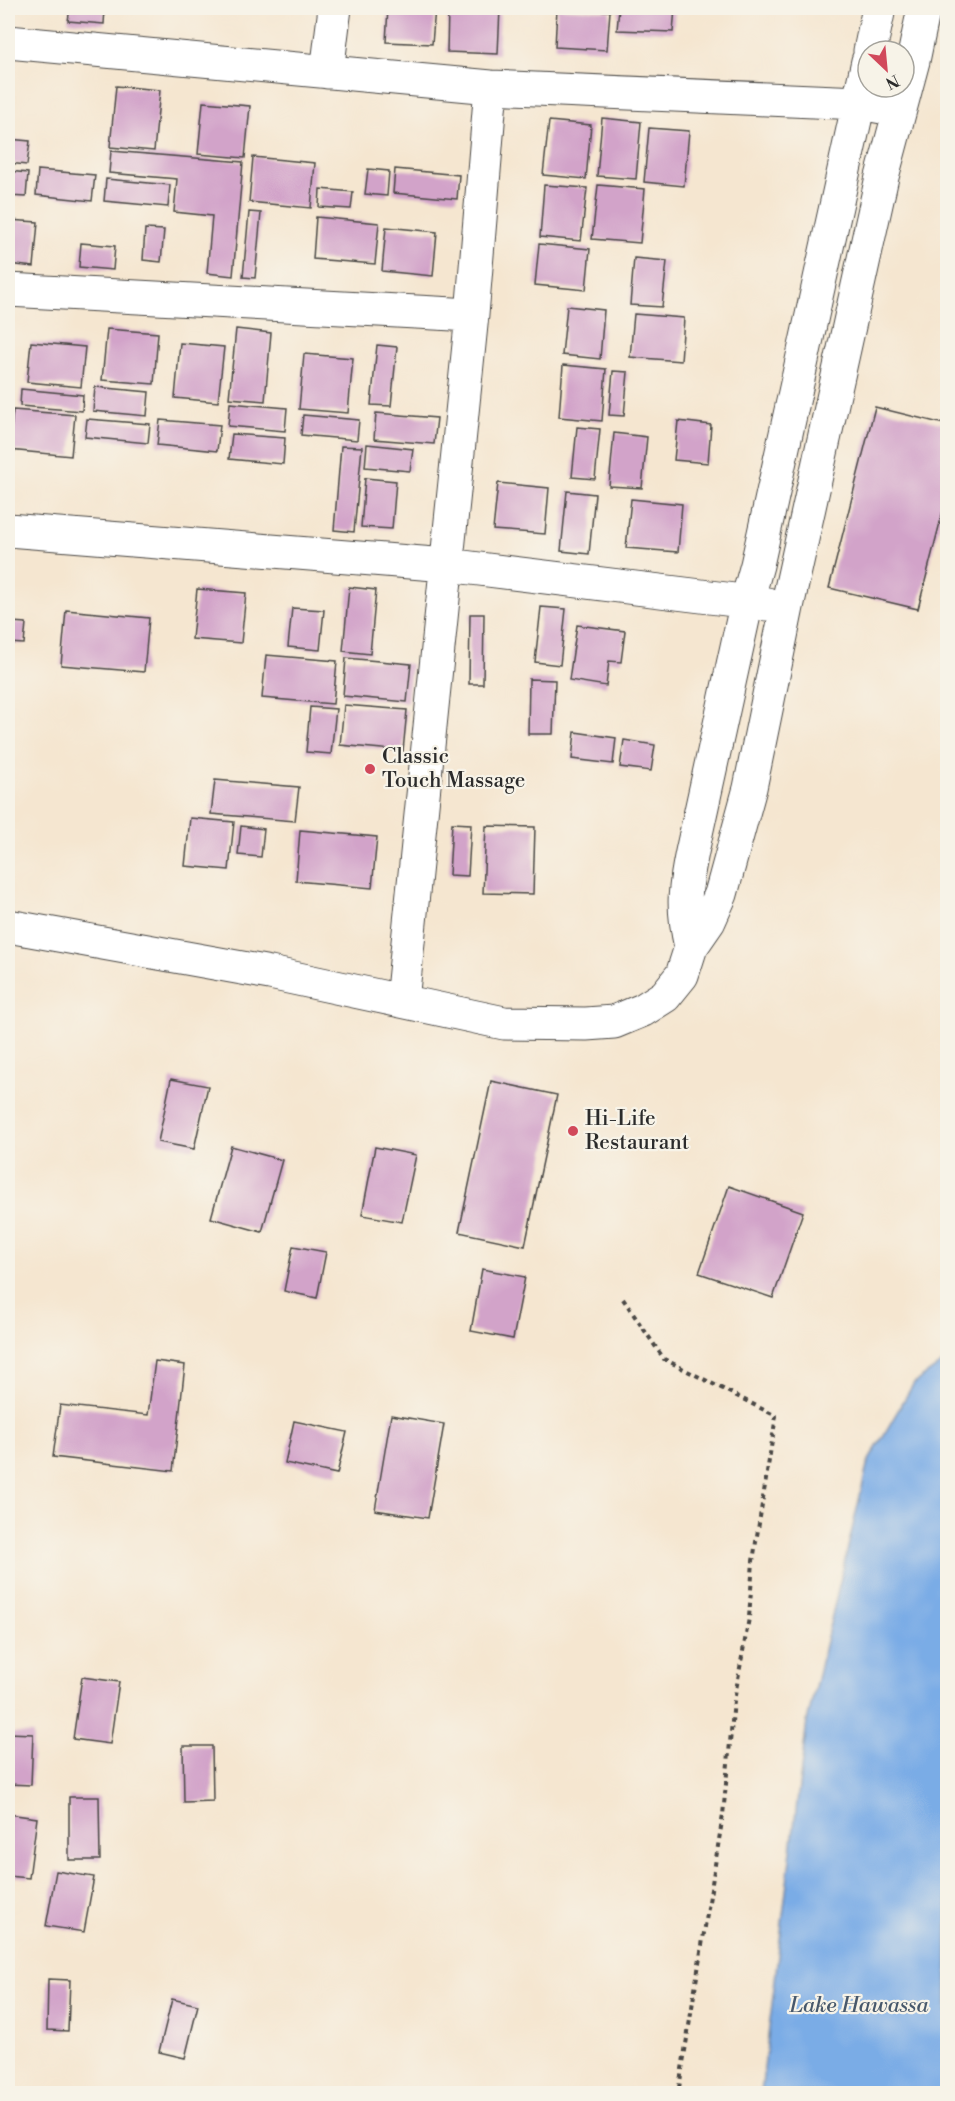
<svg xmlns="http://www.w3.org/2000/svg" width="955" height="2101" viewBox="0 0 955 2101" font-family="'Libre Bodoni',serif">
	<style>
		.water { fill: #7aace6; stroke: #526c88; stroke-width: 1.5 }
		.building { fill: #d2a3c9 }
		.lines { fill: none; stroke-linecap: round; stroke-linejoin: round }
		.minor-casing { stroke: #494744; stroke-width: 35 }
		.path { stroke: #494744; stroke-width: 4; stroke-dasharray: 4.5 4.5; stroke-linecap: butt }
		.minor { stroke: #fff; stroke-width: 33 }
		.poi-dot { fill: #d1495b; stroke: #f7f3e8; stroke-width: 2 }
		.labels { text-anchor: middle; dominant-baseline: central; stroke-width: 4.5; stroke-linejoin: round; paint-order: stroke }
		.poi-label { font-size: 21px; fill: #2b2b2b; stroke: #f7f3e8; text-anchor: start }
		.water-label { font-size: 22px; font-style: italic; fill: #47586c; stroke: #f7f3e8 }
	</style>
	<rect width="100%" height="100%" fill="#f7f3e8"/>
	<filter id="ink" filterUnits="userSpaceOnUse"><feTurbulence type="fractalNoise" baseFrequency=".0167" numOctaves="2"/><feDisplacementMap in="SourceGraphic" scale="12" xChannelSelector="R" yChannelSelector="G"/><feConvolveMatrix kernelMatrix="1 2 1 2 8 2 1 2 1" color-interpolation-filters="sRGB"/></filter>
	<filter id="wash" filterUnits="userSpaceOnUse"><feTurbulence type="fractalNoise" baseFrequency=".008" numOctaves="4" result="noise"/><feDisplacementMap in="SourceGraphic" scale="24" xChannelSelector="R" yChannelSelector="G"/><feGaussianBlur stdDeviation="1.35" result="paint"/><feColorMatrix in="noise" values="0 0 0 0 0 0 0 0 0 0 0 0 0 0 0 0 0 1.4 0 .05"/><feComposite in="paint" operator="in"/></filter>
	<g filter="url(#wash)">
		<rect width="100%" height="100%" fill="#f5e6d0"/>
		<!-- water -->
		<path class="water" d="M947,1360V2093H761L807,1722L868,1462L914,1383Z"/>
		<g id="blocks">
			<!-- building -->
			<path class="building" d="M70,8H105L104,24L68,21Z
				M388,8H435L432,44L386,42Z
				M448,8H500L498,54L447,52Z
				M557,8L610,11L607,50L555,47Z
				M619,8H675L673,32L617,30Z
				M116,86L160,90L154,151L110,147Z
				M203,102L250,106L245,158L198,154Z
				M602,118L641,122L636,179L597,176Z
				M549,121L591,125L586,179L543,175Z
				M649,128L689,131L684,186L644,182Z
				M8,139L30,141L27,165L8,163Z
				M111,151L243,162L233,276L207,273L212,216L174,212L177,179L109,173Z
				M253,157L315,163L311,208L249,202Z
				M368,169L389,171L387,196L365,194Z
				M395,169L459,175L457,199L393,193Z
				M38,170L95,175L92,201L36,195Z
				M8,171L28,173L26,197L8,196Z
				M106,179L170,185L168,207L104,201Z
				M544,185L587,188L581,241L540,237Z
				M598,185L645,189L640,243L592,239Z
				M320,189L353,192L351,209L319,207Z
				M249,212L261,213L255,278L243,277Z
				M316,217L379,223L375,264L313,259Z
				M8,220L38,222L34,267L8,264Z
				M386,227L437,232L433,276L382,271Z
				M145,229L164,230L161,262L143,260Z
				M81,243L115,246L113,270L79,267Z
				M539,244L590,249L586,290L535,285Z
				M634,258L667,261L662,307L630,305Z
				M567,306L604,310L600,359L562,355Z
				M634,314L684,318L681,361L630,357Z
				M107,329L158,333L154,384L102,380Z
				M236,329L271,333L265,401L229,398Z
				M31,342L85,347L81,387L27,382Z
				M180,343L224,347L218,402L175,398Z
				M377,345L397,347L391,406L371,405Z
				M304,354L353,358L348,413L299,409Z
				M563,365L606,369L602,421L559,417Z
				M613,371L628,372L624,416L609,415Z
				M95,387L149,392L147,416L93,411Z
				M21,389L83,395L82,411L20,406Z
				M230,403L287,408L285,431L228,426Z
				M875,407L948,425V491L918,609L829,588Z
				M13,410L75,415L71,456L9,450Z
				M376,413L437,418L434,444L374,439Z
				M303,415L359,420L357,440L301,435Z
				M87,419L150,424L148,443L85,437Z
				M160,420L220,425L217,451L157,445Z
				M678,421L711,425L708,463L674,460Z
				M577,427L600,429L595,479L572,477Z
				M614,433L647,437L642,488L609,486Z
				M232,434L285,438L283,464L229,459Z
				M367,444L413,449L410,471L365,467Z
				M341,446L362,447L354,532L334,530Z
				M365,478L396,481L392,529L361,527Z
				M498,483L549,488L545,534L493,530Z
				M567,491L595,494L589,554L561,551Z
				M631,499L682,504L678,552L626,548Z
				M349,587L376,590L370,654L343,651Z
				M197,589L246,593L241,643L192,639Z
				M541,607L566,609L560,665L535,662Z
				M292,608L324,610L320,650L288,647Z
				M66,610L149,618L144,672L61,665Z
				M470,614H484L483,684H469Z
				M11,622L26,623L24,644L9,643Z
				M577,625L625,631L621,662L609,661L606,686L569,680Z
				M266,655L337,661L333,704L262,698Z
				M346,658L411,664L407,702L343,696Z
				M529,679L555,680L553,734H528Z
				M344,705L407,710L403,751L340,745Z
				M310,707L336,709L331,754L306,752Z
				M575,732L616,738L613,764L572,759Z
				M624,740L655,745L651,771L620,767Z
				M215,780L299,787L295,821L211,814Z
				M190,818L234,822L229,870L185,866Z
				M452,823L471,824L468,876L449,875Z
				M241,826L264,829L261,857L238,855Z
				M486,826L535,827L533,894L483,893Z
				M300,830L377,837L372,888L296,881Z
				M171,1079L208,1086L194,1149L158,1142Z
				M491,1081L557,1095L525,1246L459,1232Z
				M231,1146L282,1160L262,1232L211,1218Z
				M375,1147L416,1155L402,1222L362,1215Z
				M729,1186L803,1212L773,1298L699,1273Z
				M293,1246L326,1252L317,1298L284,1291Z
				M482,1269L525,1277L513,1339L471,1331Z
				M155,1361L185,1365L173,1471L53,1457L60,1405L148,1415Z
				M391,1415L444,1424L428,1518L375,1510Z
				M294,1421L347,1432L337,1474L285,1463Z
				M82,1677L119,1682L110,1744L73,1739Z
				M8,1733L33,1734L31,1785L8,1784Z
				M183,1746H212L213,1801L184,1802Z
				M69,1797H99L100,1860H69Z
				M8,1814L37,1818L29,1878L8,1876Z
				M56,1871L94,1877L84,1932L46,1926Z
				M48,1979L70,1980L68,2031L47,2030Z
				M172,1999L198,2005L185,2058L159,2052Z"/>
		</g>
	</g>
	<g filter="url(#ink)">
		<use href="#blocks" fill-opacity="0" stroke="#494744" stroke-width="1.5"/>
		<g class="lines">
			<!-- minor casing -->
			<g class="minor-casing">
				<path id="minor" d="M8,42L491,87L860,103L882,107
					M870,51L879,8
					M327,72L335,8
					M8,290L472,315
					M8,530L447,565L767,604
					M8,926L270,973L504,1023L586,1024L614,1022L643,1010L665,996L682,975L691,947L709,921L721,894L750,788L787,607L882,177L913,61L924,8
					M691,947C682,908 684,891 692,852L747,601L757,565L868,61
					M402,1001L472,315L491,87"/>
			</g>
			<!-- path -->
			<path class="path" d="M623,1299L664,1359L776,1416L753,1561L749,1618L734,1701L723,1815L678,2094"/>
			<!-- minor -->
			<use href="#minor" class="minor"/>
		</g>
	</g>
	<!-- markers -->
	<g class="poi-dot">
		<circle cx="370" cy="769" r="6"/>
		<circle cx="573" cy="1131" r="6"/>
	</g>
	<g class="labels">
		<!-- poi labels -->
		<g class="poi-label">
			<text x="382" y="757">Classic<tspan x="382" dy="24">Touch Massage</tspan></text>
			<text x="585" y="1119">Hi-Life<tspan x="585" dy="24">Restaurant</tspan></text>
		</g>
		<!-- water labels -->
		<g class="water-label">
			<text x="859" y="2005">Lake Hawassa</text>
		</g>
	</g>
	<!-- margin -->
	<rect width="955" height="2101" fill="none" stroke="#f7f3e8" stroke-width="30"/>
	<!-- north arrow -->
	<g transform="translate(886 69) rotate(154)"><circle r="28" fill="#f7f3e8" stroke="#a5a39c" stroke-width="1.5"/>
	<path d="M0-4.5L10 22L0 15L-10 22Z" fill="#d1495b"/>
	<text y="-9" font-size="16" font-weight="bold" text-anchor="middle" fill="#2b2b2b">N</text>
	</g>
</svg>
